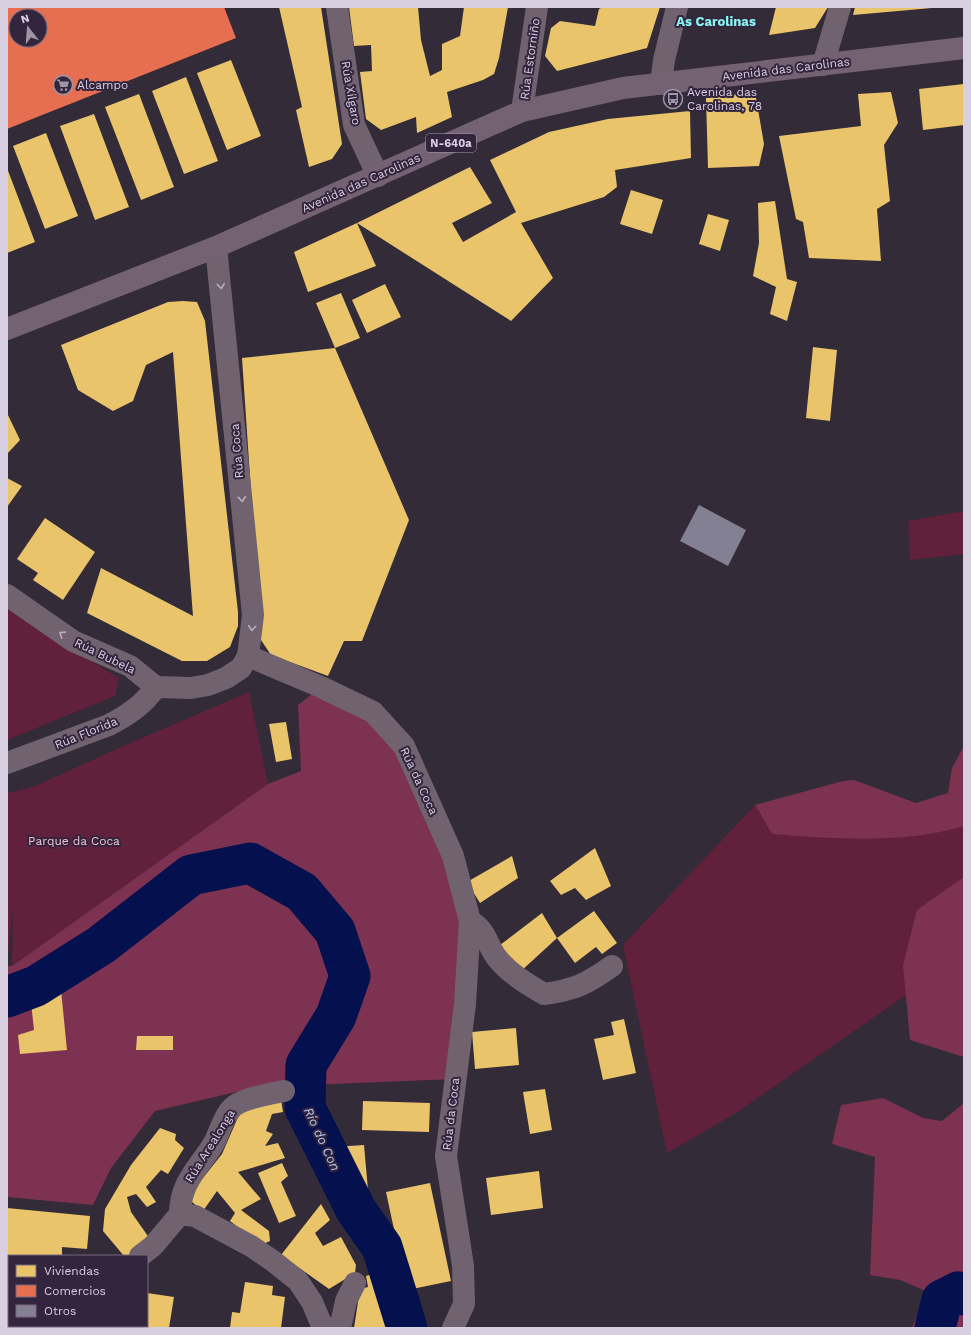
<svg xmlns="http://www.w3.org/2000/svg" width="971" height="1335" viewBox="0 0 971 1335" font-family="'Work Sans',sans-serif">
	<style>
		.green { fill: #61203c }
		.forest { fill: #7d3251 }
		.homes { fill: #e9c46a }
		.shops { fill: #e76f51; fill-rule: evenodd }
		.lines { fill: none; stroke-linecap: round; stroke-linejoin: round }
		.river { stroke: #05114f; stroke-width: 41 }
		.building { fill: #848093 }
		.street { stroke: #71626f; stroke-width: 22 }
		.primary { stroke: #746273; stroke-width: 22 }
		.oneway { stroke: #b9aebe }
		.labels { text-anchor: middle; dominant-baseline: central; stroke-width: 4; stroke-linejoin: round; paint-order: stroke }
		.shield { fill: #34253e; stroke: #a79caf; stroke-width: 1 }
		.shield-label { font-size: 11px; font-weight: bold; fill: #d8cfe0 }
		.street-label { font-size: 12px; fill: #d8cfe0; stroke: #34253e }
		.poi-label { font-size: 12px; fill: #d8cfe0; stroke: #34253e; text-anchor: start }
		.park-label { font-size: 12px; fill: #f2c0cf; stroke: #34253e }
		.neighbourhood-label { font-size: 13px; font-weight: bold; fill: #89f4f0; stroke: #34253e }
		.water-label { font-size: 13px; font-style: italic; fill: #b1c6ee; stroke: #34253e }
	</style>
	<rect width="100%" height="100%" fill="#332b38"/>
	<!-- green -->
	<path class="green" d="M964,511V554L910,560L908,521Z
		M7,604L43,632L119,678L115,696L7,740Z
		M249,692L268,784L12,966L13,906L7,965V793L33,787L121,747Z
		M755,805L772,834L964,826V877L903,966L906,995L736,1113L667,1153L623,945Z"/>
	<!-- forest -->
	<path class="forest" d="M321,687L404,746L470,921L455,1079L257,1087L155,1111L111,1168L93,1205L7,1197V966H12L268,784L301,771L298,705Z
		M964,746V826C906,844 832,839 772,834L755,805L843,781L854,780L916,803L948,793L952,768Z
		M964,877V1057L910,1040L903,966L917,910Z
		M883,1098L923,1118L942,1121L964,1103V1328H912L926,1291L900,1280L870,1275L875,1157L832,1144L841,1105Z"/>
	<!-- homes -->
	<path class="homes" d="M279,7H321L342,144L332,159L309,167L296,110L302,107Z
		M349,7H418L421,40L430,76L442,70V44L460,36L464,7H508L499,58L494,74L483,80L447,92L452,117L417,133L416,117L381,130L366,119L360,72L372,71L371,45L354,46Z
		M603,7H660L647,48L557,71L545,56L551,28L560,21L595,26L599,9Z
		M776,7H828L815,28L769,35Z
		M855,7H932V8L853,15Z
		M231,60L261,136L227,150L197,73Z
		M186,77L218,161L184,174L152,91Z
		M964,84V125L923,130L919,89Z
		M755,92L764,144L759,166L708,168L706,98Z
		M891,92L898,123L884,145L890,201L877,209L881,261L809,258L803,222L796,219L779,136L861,126L858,94Z
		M139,94L174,187L141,200L105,107Z
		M690,111L691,158L615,170L617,187L604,197L521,223L553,278L511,321L357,223L470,167L492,203L452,223L463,242L516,212L490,160L549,132L608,119Z
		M94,114L129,207L95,220L60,126Z
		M46,133L78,216L45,229L13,146Z
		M7,168L35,242L7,253Z
		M631,190L663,200L652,234L620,224Z
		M775,201L787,279L797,282L787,321L770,314L776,287L753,276L759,243L758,203Z
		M708,214L729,220L720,251L699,244Z
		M357,223L376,266L308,292L294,252Z
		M385,284L401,317L367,333L352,300Z
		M341,293L360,338L335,348L316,303Z
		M183,301L197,302L205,321L238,612V626L230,647L207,661H182L87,613L101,568L193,616L173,352L146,365L133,401L113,411L78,390L61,345L168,302Z
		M813,347L837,350L830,421L806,418Z
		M335,348L409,520L362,641H344L328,676L271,655L261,640L242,358Z
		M7,413L20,440L7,454Z
		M7,478L22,486L7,507Z
		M45,518L95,552L63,600L33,580L38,573L17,559Z
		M286,722L292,759L276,762L269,724Z
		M595,848L611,886L586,900L575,888L561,895L550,881Z
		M512,856L518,878L480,903L467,882Z
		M594,911L617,943L602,954L596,947L575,963L557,938Z
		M542,913L557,938L520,972L500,945Z
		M61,990L67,1050L20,1054L18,1035L34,1030L30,993Z
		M624,1019L636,1073L603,1080L594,1039L614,1035L611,1022Z
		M516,1028L519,1065L475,1069L472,1032Z
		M137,1036H173V1050H136Z
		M545,1089L552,1130L530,1134L523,1092Z
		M281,1099L283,1112L272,1114L266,1131L273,1134L265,1146L278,1143L285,1158L238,1172L261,1199L241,1210L269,1231L270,1241L261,1245L230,1221L235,1213L217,1191L203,1211L187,1198L222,1154L242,1108Z
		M363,1101L430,1103L429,1132L362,1130Z
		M160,1128L176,1134L175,1140L184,1148L168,1174L161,1170L146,1187L156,1202L147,1207L136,1194L127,1197L131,1212L150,1239L129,1256H124L103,1231L105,1209L131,1165Z
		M364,1145L368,1190L353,1194L334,1147Z
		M282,1163L288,1176L281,1182L296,1216L279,1223L258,1173Z
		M539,1171L543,1208L491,1215L486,1178Z
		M430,1183L451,1281L407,1290L386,1192Z
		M321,1204L330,1220L315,1233L323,1246L341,1237L356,1265L355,1273L329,1289L281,1255Z
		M7,1208L90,1216L87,1249L62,1247V1256H9V1275H7Z
		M375,1273L389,1328H354L360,1289L368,1287L366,1276Z
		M245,1282L273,1286L272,1295L285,1297L281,1328H230L232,1312L240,1313Z
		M147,1293L174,1297L169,1328L134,1327L147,1326Z
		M7,1311L9,1312V1326H40L45,1328H7Z"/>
	<!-- shops -->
	<path class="shops" d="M7,7H224L236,38L7,129ZM16,16H40V40H16Z"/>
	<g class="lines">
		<!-- river -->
		<path class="river" d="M7,997L36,986L101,945L191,875L250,863L302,892L335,931L350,976L336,1016L306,1065L305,1108L356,1210L382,1247L407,1328
			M935,1328L942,1300L958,1292L964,1295"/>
	</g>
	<!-- building -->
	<path class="building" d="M699,505L746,530L728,566L680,541Z"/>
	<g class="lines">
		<!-- street -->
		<path class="street" d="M337,7L354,125L378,176
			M823,65L840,7
			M661,84L664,60L677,7
			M522,111L537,7
			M7,595L73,641L130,666L156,687L191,688L208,685L226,678L241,668L248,656L253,615L216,247
			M248,656L321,687L373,712L404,746L453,856L470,921L465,1004L446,1156L463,1266L464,1304L453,1328
			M7,763L109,725C128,715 143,705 156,687
			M470,921C486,929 487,945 497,958C510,974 527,984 544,994C574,990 587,984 612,966
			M180,1214C180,1182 199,1168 214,1143C220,1132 223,1117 232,1108C241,1098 271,1094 284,1091
			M140,1256L153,1246L180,1214L195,1216L251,1246L273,1261L298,1281L312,1302L323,1328
			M7,1297H9
			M59,1326L65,1328
			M334,1328L341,1324L346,1301L355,1283"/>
		<!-- primary -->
		<path class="primary" d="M7,329L216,247L522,111L623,88L964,48"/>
	</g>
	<!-- one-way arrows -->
	<defs><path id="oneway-chevron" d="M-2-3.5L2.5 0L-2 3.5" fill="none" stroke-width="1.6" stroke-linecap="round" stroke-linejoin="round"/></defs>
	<g class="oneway">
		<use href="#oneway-chevron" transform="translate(221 286) rotate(83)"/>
		<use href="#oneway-chevron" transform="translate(242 499) rotate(85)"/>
		<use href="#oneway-chevron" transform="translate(252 628) rotate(96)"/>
		<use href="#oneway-chevron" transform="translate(62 634) rotate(-147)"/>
	</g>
	<!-- icons -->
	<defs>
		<g id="supermarket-ring" transform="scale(1)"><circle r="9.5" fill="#34253e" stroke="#9e96a5" stroke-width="1.5"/><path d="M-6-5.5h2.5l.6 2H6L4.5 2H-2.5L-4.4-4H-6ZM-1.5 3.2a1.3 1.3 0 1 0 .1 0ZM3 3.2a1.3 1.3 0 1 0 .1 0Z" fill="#9e96a5"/></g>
		<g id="bus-ring" transform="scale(1)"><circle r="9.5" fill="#34253e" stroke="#9e96a5" stroke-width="1.5"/><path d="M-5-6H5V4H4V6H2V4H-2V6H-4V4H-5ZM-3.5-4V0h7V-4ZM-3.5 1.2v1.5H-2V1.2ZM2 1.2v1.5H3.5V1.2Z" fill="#9e96a5"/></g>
	</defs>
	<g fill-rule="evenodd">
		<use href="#supermarket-ring" x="63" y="85"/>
		<use href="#bus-ring" x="673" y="99"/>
	</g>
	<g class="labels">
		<!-- shield labels -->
		<rect class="shield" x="426" y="134" width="50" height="18" rx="3"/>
		<g class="shield-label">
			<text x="451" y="143">N-640a</text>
		</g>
		<!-- street labels -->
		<g class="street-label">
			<text transform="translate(530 59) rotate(-82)">Rúa Estorniño</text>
			<text transform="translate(786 69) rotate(-7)">Avenida das Carolinas</text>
			<text transform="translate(351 93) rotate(80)">Rúa Xílgaro</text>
			<text transform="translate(361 183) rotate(-24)">Avenida das Carolinas</text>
			<text transform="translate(237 451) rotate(-95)">Rúa Coca</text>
			<text transform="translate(105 656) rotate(26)">Rúa Bubela</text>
			<text transform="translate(86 733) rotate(-22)">Rúa Florida</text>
			<text transform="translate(419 781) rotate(65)">Rúa da Coca</text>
			<text transform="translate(451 1114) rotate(-83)">Rúa da Coca</text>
			<text transform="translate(210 1146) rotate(-58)">Rúa Arealonga</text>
		</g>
		<!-- poi labels -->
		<g class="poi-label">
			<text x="77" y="85">Alcampo</text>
			<text x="687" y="92">Avenida das<tspan x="687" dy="14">Carolinas, 78</tspan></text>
		</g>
		<!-- park labels -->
		<g class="park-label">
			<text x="74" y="841">Parque da Coca</text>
		</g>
		<!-- neighbourhood labels -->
		<g class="neighbourhood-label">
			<text x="716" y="21">As Carolinas</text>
		</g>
		<!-- water labels -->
		<g class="water-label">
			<text transform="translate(322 1139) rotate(65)">Río do Con</text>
		</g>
	</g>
	<!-- border -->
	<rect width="971" height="1335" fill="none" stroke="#d8cfe0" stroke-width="16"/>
	<!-- legend -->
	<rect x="8" y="1255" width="140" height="72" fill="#34253e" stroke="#76697f"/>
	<rect x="16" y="1265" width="20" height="12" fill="#e9c46a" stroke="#76697f"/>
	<text x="44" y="1275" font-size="12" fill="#d8cfe0">Viviendas</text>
	<rect x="16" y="1285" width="20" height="12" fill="#e76f51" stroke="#76697f"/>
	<text x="44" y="1295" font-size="12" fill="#d8cfe0">Comercios</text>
	<rect x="16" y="1305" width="20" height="12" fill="#848093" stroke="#76697f"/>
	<text x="44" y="1315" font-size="12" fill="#d8cfe0">Otros</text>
	<!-- north arrow -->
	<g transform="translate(28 28) rotate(343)"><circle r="19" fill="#34253e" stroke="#76697f"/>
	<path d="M0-3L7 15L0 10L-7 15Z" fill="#9e96a5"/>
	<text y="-6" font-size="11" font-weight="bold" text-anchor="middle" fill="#d8cfe0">N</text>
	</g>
</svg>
